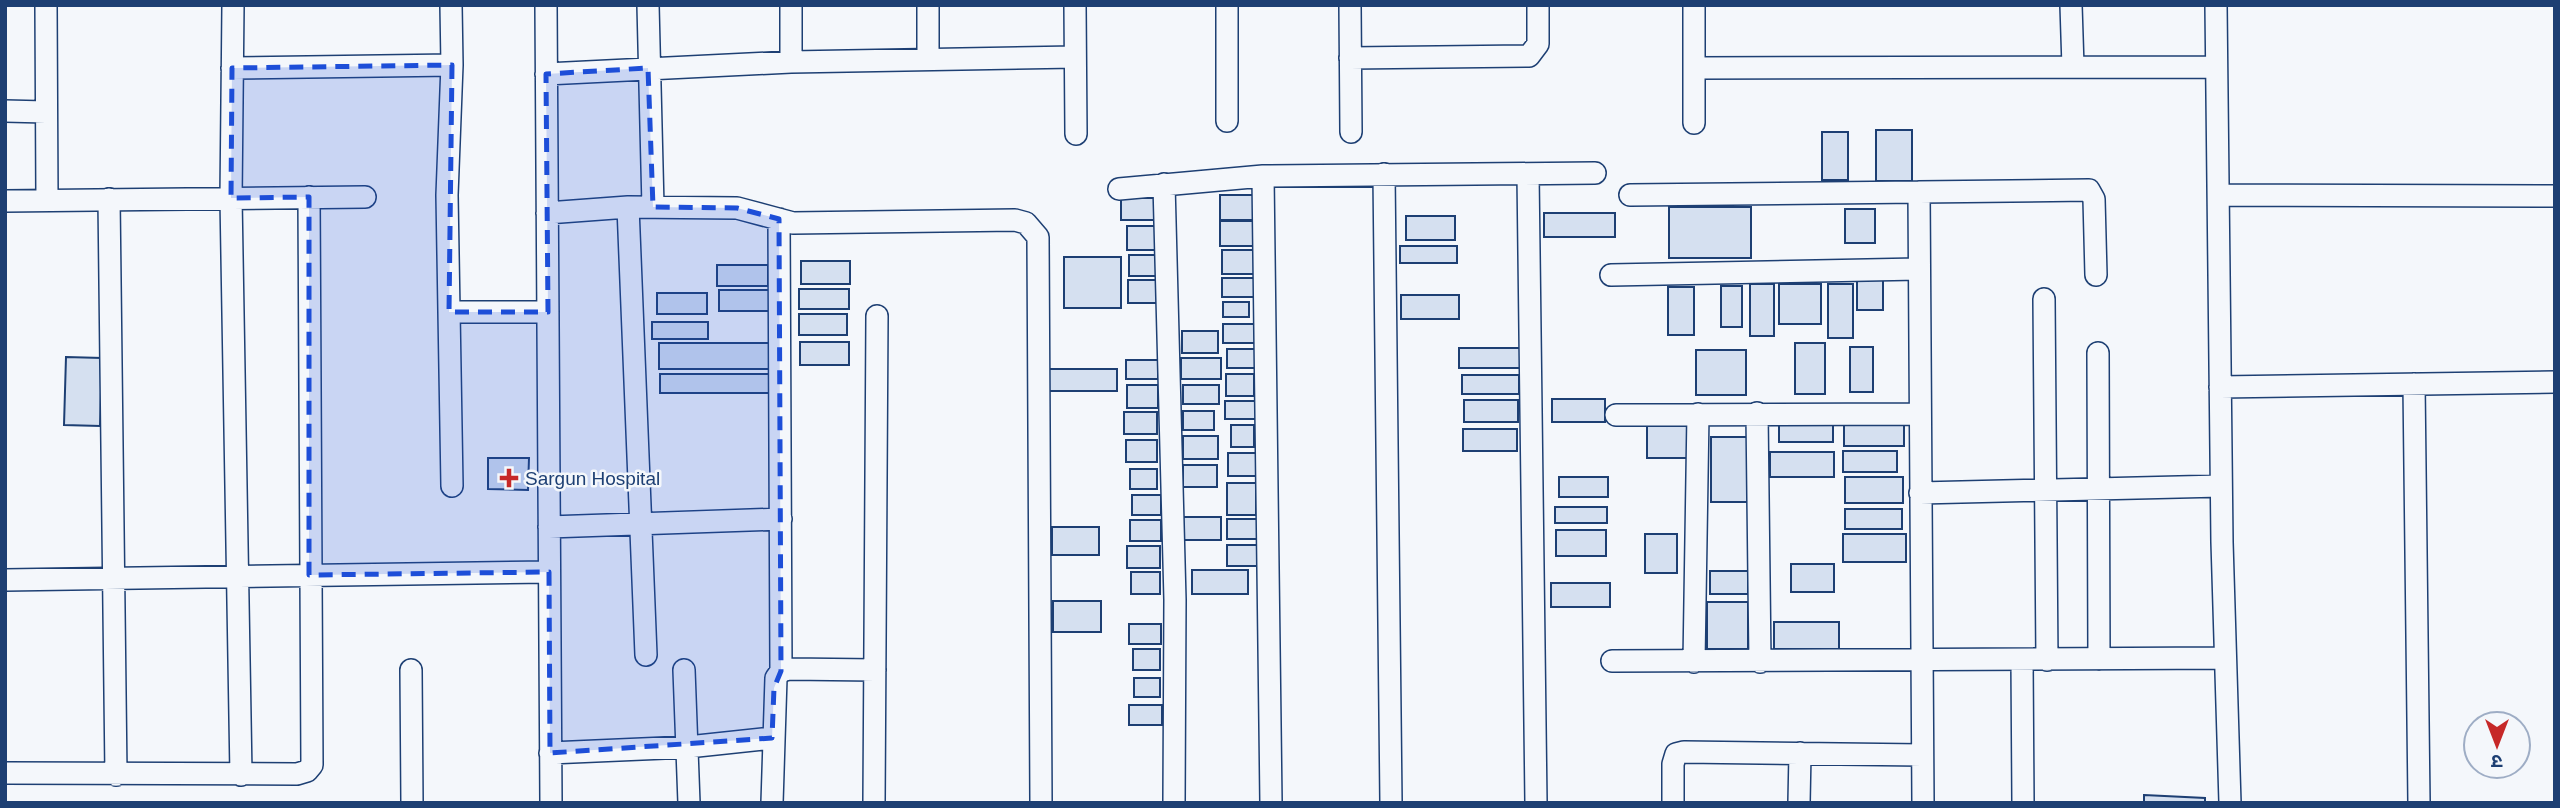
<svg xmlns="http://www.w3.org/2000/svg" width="2560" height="808" viewBox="0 0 2560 808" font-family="Arial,'Noto Sans Devanagari',sans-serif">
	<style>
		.building { fill: #d5e0f0; stroke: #1d3f73; stroke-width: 2 }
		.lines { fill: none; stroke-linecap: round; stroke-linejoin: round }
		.minor-casing { stroke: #1d3f73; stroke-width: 24 }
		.minor { stroke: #f4f7fb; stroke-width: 21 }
		.marked { fill: #1d4ed8; fill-opacity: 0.2; stroke: #1d4ed8; stroke-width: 5; stroke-dasharray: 14 9; stroke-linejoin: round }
		.poi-dot { fill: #c62828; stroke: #f4f7fb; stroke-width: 2.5 }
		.labels { text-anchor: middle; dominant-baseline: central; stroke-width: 5; stroke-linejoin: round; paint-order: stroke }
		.poi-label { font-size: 19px; fill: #1d3f73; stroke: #f4f7fb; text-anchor: start }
	</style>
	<rect width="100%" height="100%" fill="#f4f7fb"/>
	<!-- building -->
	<path class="building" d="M1876,130H1912V181H1876Z
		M1822,132H1848V180H1822Z
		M1220,195H1253V220H1220Z
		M1121,198H1155V220H1121Z
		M1669,207H1751V258H1669Z
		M1845,209H1875V243H1845Z
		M1544,213H1615V237H1544Z
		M1406,216H1455V240H1406Z
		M1220,221H1253V246H1220Z
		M1127,226H1156V250H1127Z
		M1400,246H1457V263H1400Z
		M1222,250H1256V274H1222Z
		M1129,255H1156V276H1129Z
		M1064,257H1121V308H1064Z
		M801,261H850V284H801Z
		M717,265H768V286H717Z
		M1222,278H1255V297H1222Z
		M1128,280H1159V303H1128Z
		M1857,280H1883V310H1857Z
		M1750,284H1774V336H1750Z
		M1779,284H1821V324H1779Z
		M1828,284H1853V338H1828Z
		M1721,286H1742V327H1721Z
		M1668,287H1694V335H1668Z
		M799,289H849V309H799Z
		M719,290H769V311H719Z
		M657,293H707V314H657Z
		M1401,295H1459V319H1401Z
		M1223,302H1249V317H1223Z
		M799,314H847V335H799Z
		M652,322H708V339H652Z
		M1223,324H1255V343H1223Z
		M1182,331H1218V353H1182Z
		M800,342H849V365H800Z
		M659,343H770V369H659Z
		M1795,343H1825V394H1795Z
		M1850,347H1873V392H1850Z
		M1459,348H1521V368H1459Z
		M1227,349H1256V368H1227Z
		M1696,350H1746V395H1696Z
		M66,357L102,358L100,426L64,425Z
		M1181,358H1221V379H1181Z
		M1126,360H1158V379H1126Z
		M1048,369H1117V391H1048Z
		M660,374H773V393H660Z
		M1226,374H1254V396H1226Z
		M1462,375H1519V394H1462Z
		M1127,385H1158V408H1127Z
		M1183,385H1219V404H1183Z
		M1552,399H1605V422H1552Z
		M1464,400H1518V422H1464Z
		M1225,401H1257V419H1225Z
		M1183,411H1214V430H1183Z
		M1124,412H1157V434H1124Z
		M1779,418H1833V442H1779Z
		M1844,418H1904V446H1844Z
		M1231,425H1254V447H1231Z
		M1647,426H1688V458H1647Z
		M1463,429H1517V451H1463Z
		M1183,436H1218V459H1183Z
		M1711,437H1751V502H1711Z
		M1126,440H1157V462H1126Z
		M1843,451H1897V472H1843Z
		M1770,452H1834V477H1770Z
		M1228,453H1256V476H1228Z
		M488,458H529L528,490L488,489Z
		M1183,465H1217V487H1183Z
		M1130,469H1157V489H1130Z
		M1559,477H1608V497H1559Z
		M1845,477H1903V503H1845Z
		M1227,483H1256V515H1227Z
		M1132,495H1161V515H1132Z
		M1555,507H1607V523H1555Z
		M1845,509H1902V529H1845Z
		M1180,517H1221V540H1180Z
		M1227,519H1259V539H1227Z
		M1130,520H1161V541H1130Z
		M1052,527H1099V555H1052Z
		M1556,530H1606V556H1556Z
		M1645,534H1677V573H1645Z
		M1843,534H1906V562H1843Z
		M1227,545H1261V566H1227Z
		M1127,546H1160V568H1127Z
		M1791,564H1834V592H1791Z
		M1192,570H1248V594H1192Z
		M1710,571H1748V594H1710Z
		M1131,572H1160V594H1131Z
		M1551,583H1610V607H1551Z
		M1053,601H1101V632H1053Z
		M1707,602H1748V649H1707Z
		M1774,622H1839V649H1774Z
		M1129,624H1161V644H1129Z
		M1133,649H1160V670H1133Z
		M1134,678H1160V697H1134Z
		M1129,705H1162V725H1129Z
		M2144,795L2205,798V803H2144Z"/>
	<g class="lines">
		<!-- minor casing -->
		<g class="minor-casing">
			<path id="minor" d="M46,5L47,200
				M233,5L231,198L241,775
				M451,5L452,65L447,195L452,486
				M546,5L551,803
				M648,5L653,207
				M791,5V62
				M1075,5L1076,134
				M1227,5V121
				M1350,5L1351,132
				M2071,5L2073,67
				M2216,5L2222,542L2230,803
				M1350,58L1529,56L1538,44V5
				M928,59V5
				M232,68L452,65
				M1696,68L2216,67
				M546,74L791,62L1075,57
				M5,111L46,112
				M1694,123V5
				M1384,174L1391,803
				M1528,174L1536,803
				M1263,176L1271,803
				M1164,184L1175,600L1174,803
				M1119,189L1263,176L1595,173
				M1919,192L2089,190L2094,199L2096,275
				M1630,195L1919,192L1923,803
				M2219,195L2555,196
				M109,199L116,775
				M5,201L365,197
				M628,207L646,655
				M547,213L628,207L737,208L793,223L1015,220L1026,223L1038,237L1041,803
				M779,219L781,671
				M1611,275L1918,269
				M2044,299L2047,660
				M449,312H548
				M2098,353L2099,659
				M2414,384L2419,803
				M2220,387L2555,382
				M1757,413L1760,662
				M1616,415L1919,414
				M1920,493L2221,486
				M549,527L781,519
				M5,580L549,572
				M2022,660L2023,803
				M1612,661L2225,658
				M1694,662L1698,414
				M411,670L412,803
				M684,670L689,803
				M550,753L688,747L772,738
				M5,773L297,774L307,771L312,765L309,197
				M772,803L776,678L781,671L789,669L875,670
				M874,803L877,316
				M1673,803V764L1676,754L1684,752L1922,755
				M1799,803L1800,753"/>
		</g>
		<!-- minor -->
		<use href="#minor" class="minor"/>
	</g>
	<!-- marked area -->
	<path class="marked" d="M452,65L449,312H548L546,74L648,68L653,207L737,208L779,219L781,671L774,688L772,738L550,753L549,572L309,575V197L231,198L232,68Z"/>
	<!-- markers -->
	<path class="poi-dot" d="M505.5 467.5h7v7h7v7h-7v7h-7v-7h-7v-7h7z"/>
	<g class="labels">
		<!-- poi labels -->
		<g class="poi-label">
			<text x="525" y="478">Sargun Hospital</text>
		</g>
	</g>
	<!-- border -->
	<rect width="2560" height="808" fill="none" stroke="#1d3f73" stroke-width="14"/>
	<!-- north arrow -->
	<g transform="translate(2497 745) rotate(180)"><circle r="33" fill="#f4f7fb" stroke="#9eadc5" stroke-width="2"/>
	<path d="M0-5L12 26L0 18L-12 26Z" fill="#c62828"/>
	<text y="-10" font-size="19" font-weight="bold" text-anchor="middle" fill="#1d3f73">उ</text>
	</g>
</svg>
